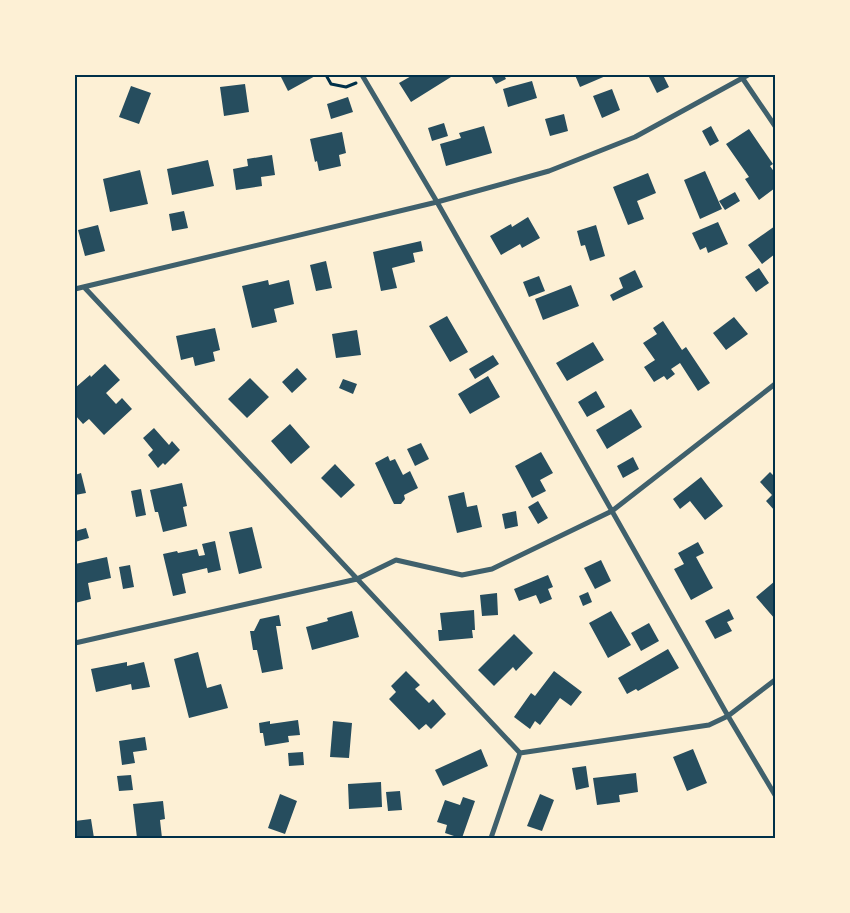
<svg xmlns="http://www.w3.org/2000/svg" width="850" height="913" viewBox="0 0 850 913" font-family="'Golos Text',sans-serif">
	<style>
		.building { fill: #264d5e }
		.lines { fill: none; stroke-linecap: round; stroke-linejoin: round }
		.path { stroke: #003049; stroke-width: 3 }
		.minor { stroke: #3f606c; stroke-width: 5 }
		.neatline { fill: none; stroke: #003049; stroke-width: 2 }
	</style>
	<rect width="100%" height="100%" fill="#fdf0d5"/>
	<!-- building -->
	<path class="building" d="M280,75H317L288,91Z
		M413,75H449L451,77L411,102L399,83Z
		M495,75H504L506,79L496,84L492,77Z
		M575,75H608L580,87Z
		M648,75H663L669,87L657,93Z
		M532,81L537,98L508,107L503,89Z
		M245,84L249,112L224,116L220,87Z
		M131,86L151,93L139,124L119,117Z
		M612,89L620,110L602,118L593,96Z
		M348,97L353,112L331,119L327,104Z
		M564,114L568,131L550,136L545,119Z
		M444,123L448,136L432,141L428,128Z
		M484,126L492,153L446,166L440,144L461,138L459,133Z
		M711,126L719,141L710,146L702,131Z
		M749,129L773,164L770,166L775,173V188L759,200L745,179L749,177L726,144Z
		M342,132L346,153L339,155L341,166L319,171L317,161L315,162L310,139Z
		M272,155L275,175L261,177L262,186L236,190L233,169L248,166L247,159Z
		M208,160L214,186L172,195L167,169Z
		M140,170L148,204L110,212L103,179Z
		M705,171L722,209L700,219L684,180Z
		M648,173L656,193L637,201L644,219L628,225L613,187Z
		M735,192L740,201L725,210L719,201Z
		M184,211L188,228L172,231L169,214Z
		M528,217L540,238L522,248L520,244L501,255L490,236L511,224L512,227Z
		M718,222L728,244L708,253L706,247L700,250L692,233Z
		M98,225L105,251L85,256L78,230Z
		M596,225L605,256L590,261L585,245L581,246L577,231Z
		M775,226V254L762,264L748,245Z
		M421,241L423,251L413,253L415,262L392,268L397,288L381,291L373,252Z
		M326,261L332,288L316,291L310,265Z
		M759,268L769,283L756,292L745,277Z
		M635,270L643,287L613,301L610,295L623,288L619,278Z
		M539,276L545,291L529,297L523,282Z
		M268,280L269,285L289,280L294,304L274,309L277,322L252,328L242,286Z
		M571,285L579,306L543,320L535,299Z
		M447,316L468,352L450,362L429,326Z
		M734,317L748,334L726,350L713,333Z
		M663,321L682,350L686,347L710,383L698,391L680,363L671,369L675,374L667,380L664,376L654,382L644,367L655,360L643,343L657,334L653,328Z
		M215,328L220,350L213,352L215,361L195,366L193,357L181,360L176,336Z
		M357,330L361,355L336,358L332,334Z
		M593,342L604,360L567,381L556,363Z
		M493,355L499,364L475,379L469,369Z
		M105,364L120,380L106,393L116,404L122,398L132,409L104,435L89,419L83,424L75,415V388L90,375L91,377Z
		M297,368L307,379L292,393L282,382Z
		M488,376L500,397L470,414L458,394Z
		M250,378L269,397L247,418L228,399Z
		M343,379L357,384L353,394L339,388Z
		M596,391L605,407L587,417L578,402Z
		M631,409L642,427L607,449L596,430Z
		M290,424L310,447L291,464L271,441Z
		M154,428L169,445L172,441L180,450L165,465L163,463L158,468L148,455L153,450L143,438Z
		M421,443L429,459L415,466L407,449Z
		M541,452L553,473L540,480L546,491L532,498L515,466Z
		M388,456L390,461L395,459L403,475L410,471L418,488L404,495L405,499L401,504H394L392,500L375,463Z
		M633,457L639,469L623,478L617,466Z
		M335,464L355,485L341,498L321,478Z
		M770,472L775,477V511L766,501L772,495L760,482Z
		M81,473L86,493L75,495V475Z
		M701,477L723,506L705,520L690,501L680,509L673,499Z
		M182,483L187,506L183,507L187,526L163,532L158,512H155L150,490Z
		M141,489L146,515L136,517L131,491Z
		M464,492L467,507L477,505L482,527L457,533L448,496Z
		M538,501L548,518L538,524L528,507Z
		M516,511L518,526L505,529L502,514Z
		M252,527L262,568L239,574L229,532Z
		M86,528L89,538L75,542V531Z
		M215,541L221,570L208,573L207,568L182,574L186,593L173,596L163,554L177,551L178,553L197,549L199,556L205,555L202,544Z
		M698,542L704,553L696,557L713,588L691,600L674,569L684,564L678,553Z
		M107,557L111,578L88,583L91,599L75,603V564Z
		M601,560L611,581L595,589L584,568Z
		M130,565L134,587L123,589L119,567Z
		M548,575L553,587L548,589L552,599L540,604L536,595L519,601L514,589Z
		M775,581V619L756,597Z
		M588,592L592,602L583,606L579,596Z
		M497,593L498,615L482,616L480,595Z
		M729,609L734,619L727,622L732,631L715,639L705,621Z
		M474,610L475,630H472L473,638L439,641L438,630H442L440,613Z
		M352,611L359,637L312,650L306,627L328,621L327,618Z
		M611,611L631,645L608,658L589,623Z
		M279,615L281,626H276L283,669L262,673L257,650H253L250,631H254L260,619Z
		M649,623L659,641L641,651L631,633Z
		M514,634L533,653L516,671L513,667L494,686L478,670Z
		M668,649L679,668L638,691L636,689L627,694L618,678Z
		M198,652L207,688L221,684L228,708L189,718L174,659Z
		M127,662V666L144,662L150,687L132,690L131,684L96,692L91,669Z
		M406,671L420,685L415,689L429,703L433,699L446,714L431,729L426,724L419,730L389,699L396,692L391,686Z
		M554,671L582,692L571,706L560,698L540,725L535,721L530,729L514,717L531,693L535,696Z
		M298,720L300,735L288,736L289,742L265,746L263,733H260L259,723L270,721V724Z
		M333,721L352,723L349,758L330,757Z
		M145,737L147,750L133,752L135,763L122,765L119,741Z
		M481,749L488,766L443,786L435,770Z
		M693,749L707,783L687,791L673,757Z
		M303,752L304,765L289,766L288,753Z
		M586,766L589,787L576,790L572,768Z
		M636,773L638,792L619,795L620,802L597,805L593,778Z
		M131,775L133,790L119,791L117,776Z
		M381,782L382,807L349,809L348,784Z
		M400,791L402,810L388,811L386,792Z
		M280,794L297,801L285,834L268,828Z
		M540,794L554,800L542,831L527,826Z
		M463,797L475,801L462,838H460L445,833L447,825L437,822L445,800L460,805Z
		M163,801L165,819L160,820L162,838H137L133,804Z
		M91,819L94,838H75V821Z"/>
	<g class="lines">
		<!-- path -->
		<path class="path" d="M326,75L331,84L346,87L356,83"/>
		<!-- minor -->
		<path class="minor" d="M362,75L437,202L728,716L775,795
			M743,79L775,126
			M84,287L520,753
			M75,289L437,202L549,171L635,137L748,75
			M75,643L357,579L396,560L462,575L492,569L612,511L775,384
			M491,838L520,753L709,725L728,716L775,680"/>
	</g>
	<!-- border -->
	<rect width="850" height="913" fill="none" stroke="#fdf0d5" stroke-width="152"/>
	<rect x="76" y="76" width="698" height="761" class="neatline"/>
</svg>
